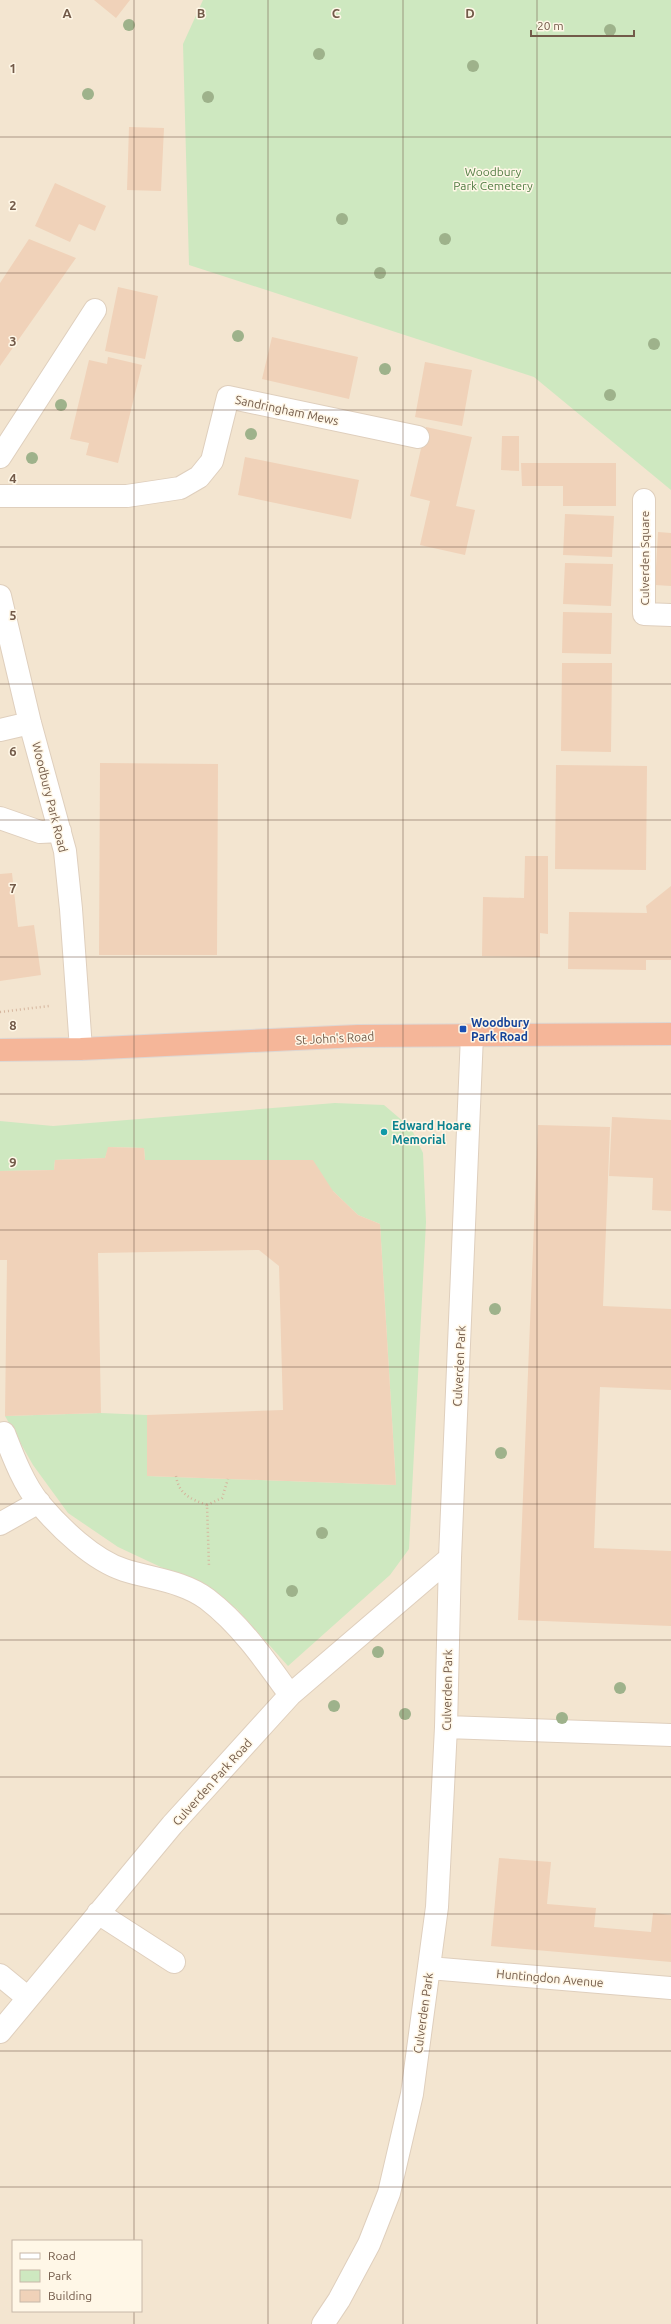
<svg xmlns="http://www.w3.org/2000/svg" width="671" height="2324" viewBox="0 0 671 2324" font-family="Ubuntu,sans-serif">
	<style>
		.residential { fill: #f3e5d0; fill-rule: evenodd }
		.green { fill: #cee8c0 }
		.building { fill: #f0d2b9 }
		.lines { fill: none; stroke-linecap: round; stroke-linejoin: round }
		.minor-casing { stroke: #dfcfbd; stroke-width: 24 }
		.highway-casing { stroke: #ddd7d3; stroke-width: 24 }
		.path { stroke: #d5b59d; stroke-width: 2.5; stroke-dasharray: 1 3; stroke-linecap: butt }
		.minor { stroke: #fff; stroke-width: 22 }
		.highway { stroke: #f5b699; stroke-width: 22 }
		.tree { fill: #9eb28b }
		.grid { fill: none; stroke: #725a49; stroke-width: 1; stroke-opacity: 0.55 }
		.transit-dot { fill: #1a4fb4; stroke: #fff7e7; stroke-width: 1.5 }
		.culture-dot { fill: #0f9aa8; stroke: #fff7e7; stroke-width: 1.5 }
		.labels { text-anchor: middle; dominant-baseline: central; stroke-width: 3; stroke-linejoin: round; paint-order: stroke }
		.park-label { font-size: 12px; fill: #527d44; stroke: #fff7e7 }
		.street-label { font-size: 12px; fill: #725a49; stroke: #fff7e7 }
		.transit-label { font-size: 12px; font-weight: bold; fill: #164399; stroke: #fff7e7; text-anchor: start }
		.culture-label { font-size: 12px; font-weight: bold; fill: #0d838f; stroke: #fff7e7; text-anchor: start }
		.grid-label { font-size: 13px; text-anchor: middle; font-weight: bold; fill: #725a49; stroke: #fff7e7; stroke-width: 3; stroke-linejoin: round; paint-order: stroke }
	</style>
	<rect width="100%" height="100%" fill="#fbf3e1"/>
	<!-- residential -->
	<path class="residential" d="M0,0H671V2324H0ZM13,2241H141V2311H13Z"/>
	<!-- green -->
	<path class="green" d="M203,0H671V490L534,377L189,265L183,44Z
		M335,1103L384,1105L411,1128L423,1153L426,1222L409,1549L390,1575L288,1666L237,1609L199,1585L118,1547L68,1513L33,1465L5,1416L101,1413L147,1415V1476L396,1485L380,1224L358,1215L333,1191L145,1160L144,1148L109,1147L105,1158L55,1160L54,1170L0,1171V1121L53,1126Z"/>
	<!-- building -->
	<path class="building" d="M94,0H130L116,18Z
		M129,127L164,128L161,191L127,190Z
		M55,183L106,206L95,231L79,224L70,242L35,226Z
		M29,239L76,258L0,366V283Z
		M118,287L158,296L145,359L105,351Z
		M272,337L358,357L349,399L262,379Z
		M108,357L142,365L118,463L86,455L89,443L70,439L89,360L107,364Z
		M425,362L472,370L462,426L415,417Z
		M426,427L472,437L456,506L475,510L465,555L420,545L430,501L410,496Z
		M502,436H519V471L501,470Z
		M245,457L359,480L351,519L238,495Z
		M521,463H616V506H563V486H522Z
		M565,514L614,516L612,557L563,555Z
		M658,532L671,533V586L655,585Z
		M565,563L613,564L611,606L563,604Z
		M563,612L612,613L611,654L562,653Z
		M562,663H612L611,752L561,751Z
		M100,763L218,764L217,955H99Z
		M556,765L647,766L646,870L555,869Z
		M525,856H548V934L540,933V957L482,956L483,897L524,898Z
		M12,873L18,927L34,925L41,975L0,981V874Z
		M671,886V960H646V970L568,969L569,912L647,913L646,906Z
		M612,1117L671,1120V1211L652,1210L653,1178L609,1176Z
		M538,1125L610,1127L603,1306L671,1309V1390L600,1387L594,1548L671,1551V1626L518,1620Z
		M108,1147L144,1148L145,1160H313L333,1191L358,1215L380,1224L396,1485L147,1476V1415L283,1410L279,1266L259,1250L98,1253L101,1413L5,1416L7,1260H0V1171L54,1170L55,1160L105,1158Z
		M499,1858L551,1862L547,1904L596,1908L594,1927L651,1932L653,1913L671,1915V1962L491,1946Z"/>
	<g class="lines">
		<!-- minor casing -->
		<g class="minor-casing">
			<path id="minor" d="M0,457L95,310
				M0,496H127L180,488L199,477L212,461L228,397L418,437
				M644,500V614L671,615
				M0,596L30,723L65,851L71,909L81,1049
				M0,730L30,723
				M0,818L40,832L60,831
				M4,1433C13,1456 23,1483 39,1503C60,1528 93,1560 124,1570C152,1579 183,1581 207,1599C241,1625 265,1660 290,1695
				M0,1524L39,1502
				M446,1727L671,1735
				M98,1913L174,1962
				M429,1968L671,1988
				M0,1975L28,1998
				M0,2032L172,1825L290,1695L450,1558
				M323,2324L339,2300L369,2244L389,2193L412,2094L437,1907L446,1727L450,1558L472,1035"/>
		</g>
		<!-- highway casing -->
		<g class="highway-casing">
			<path id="highway" d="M0,1050L81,1049L358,1036L671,1034"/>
		</g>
		<!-- path -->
		<path class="path" d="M0,1012L49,1006
			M176,1476C179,1495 191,1499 207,1505L209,1567
			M207,1505L222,1498L228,1479"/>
		<!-- minor -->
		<use href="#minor" class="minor"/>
		<!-- highway -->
		<use href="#highway" class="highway"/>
	</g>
	<!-- trees -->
	<g class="tree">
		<circle cx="129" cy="25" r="6"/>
		<circle cx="610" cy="30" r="6"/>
		<circle cx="319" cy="54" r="6"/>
		<circle cx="473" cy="66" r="6"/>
		<circle cx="88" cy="94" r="6"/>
		<circle cx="208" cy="97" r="6"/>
		<circle cx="342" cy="219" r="6"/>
		<circle cx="445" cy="239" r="6"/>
		<circle cx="380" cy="273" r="6"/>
		<circle cx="238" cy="336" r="6"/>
		<circle cx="654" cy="344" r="6"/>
		<circle cx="385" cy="369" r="6"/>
		<circle cx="610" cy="395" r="6"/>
		<circle cx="61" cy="405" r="6"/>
		<circle cx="251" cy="434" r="6"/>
		<circle cx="32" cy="458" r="6"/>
		<circle cx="495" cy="1309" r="6"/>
		<circle cx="501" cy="1453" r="6"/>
		<circle cx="322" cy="1533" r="6"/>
		<circle cx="292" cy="1591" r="6"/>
		<circle cx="378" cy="1652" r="6"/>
		<circle cx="620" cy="1688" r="6"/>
		<circle cx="334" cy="1706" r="6"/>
		<circle cx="405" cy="1714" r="6"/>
		<circle cx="562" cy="1718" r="6"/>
	</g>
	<!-- grid -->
	<path class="grid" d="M134,0V2241M268,0V2324M403,0V2324M537,0V2324M0,137H671M0,273H671M0,410H671M0,547H671M0,684H671M0,820H671M0,957H671M0,1094H671M0,1230H671M0,1367H671M0,1504H671M0,1640H671M0,1777H671M0,1914H671M0,2051H671M0,2187H671M134,2311V2324"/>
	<!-- markers -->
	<rect class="transit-dot" x="459" y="1025" width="8" height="8" rx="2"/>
	<circle class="culture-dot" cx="384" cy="1132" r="4"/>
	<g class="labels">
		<!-- park labels -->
		<g class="park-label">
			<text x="493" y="171">Woodbury<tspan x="493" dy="14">Park Cemetery</tspan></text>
		</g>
		<!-- street labels -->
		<g class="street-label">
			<text transform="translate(287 410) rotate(12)">Sandringham Mews</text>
			<text transform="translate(644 558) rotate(-90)">Culverden Square</text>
			<text transform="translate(50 797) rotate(76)">Woodbury Park Road</text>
			<text transform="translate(335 1038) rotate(-3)">St John's Road</text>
			<text transform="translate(459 1366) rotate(-87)">Culverden Park</text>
			<text transform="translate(447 1690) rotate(-89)">Culverden Park</text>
			<text transform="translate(212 1782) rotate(-48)">Culverden Park Road</text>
			<text transform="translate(550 1978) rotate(5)">Huntingdon Avenue</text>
			<text transform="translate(423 2013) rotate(-82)">Culverden Park</text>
		</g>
		<!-- transit labels -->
		<g class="transit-label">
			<text x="471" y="1022">Woodbury<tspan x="471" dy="14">Park Road</tspan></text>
		</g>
		<!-- culture labels -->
		<g class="culture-label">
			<text x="392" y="1125">Edward Hoare<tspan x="392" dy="14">Memorial</tspan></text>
		</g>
	</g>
	<g class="grid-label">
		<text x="67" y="18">A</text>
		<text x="201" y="18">B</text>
		<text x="336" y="18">C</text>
		<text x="470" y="18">D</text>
		<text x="13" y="73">1</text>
		<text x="13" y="210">2</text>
		<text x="13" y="346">3</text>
		<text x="13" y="483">4</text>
		<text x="13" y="620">5</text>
		<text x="13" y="756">6</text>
		<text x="13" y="893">7</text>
		<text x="13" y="1030">8</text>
		<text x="13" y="1167">9</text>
	</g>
	<!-- legend -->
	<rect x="12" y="2240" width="130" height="72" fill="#fff7e7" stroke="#c7b8a8"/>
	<rect x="20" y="2253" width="20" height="6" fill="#ffffff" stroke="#c7b8a8"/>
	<text x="48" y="2260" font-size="12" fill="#725a49">Road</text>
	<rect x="20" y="2270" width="20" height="12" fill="#cee8c0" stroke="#c7b8a8"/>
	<text x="48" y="2280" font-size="12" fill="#725a49">Park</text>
	<rect x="20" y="2290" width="20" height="12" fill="#f0d2b9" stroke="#c7b8a8"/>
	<text x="48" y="2300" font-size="12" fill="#725a49">Building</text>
	<!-- scale -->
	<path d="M531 30v6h103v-6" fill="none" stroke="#725a49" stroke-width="2"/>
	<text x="537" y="30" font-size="12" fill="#725a49" stroke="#fff7e7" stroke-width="3" paint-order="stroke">20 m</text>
</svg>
